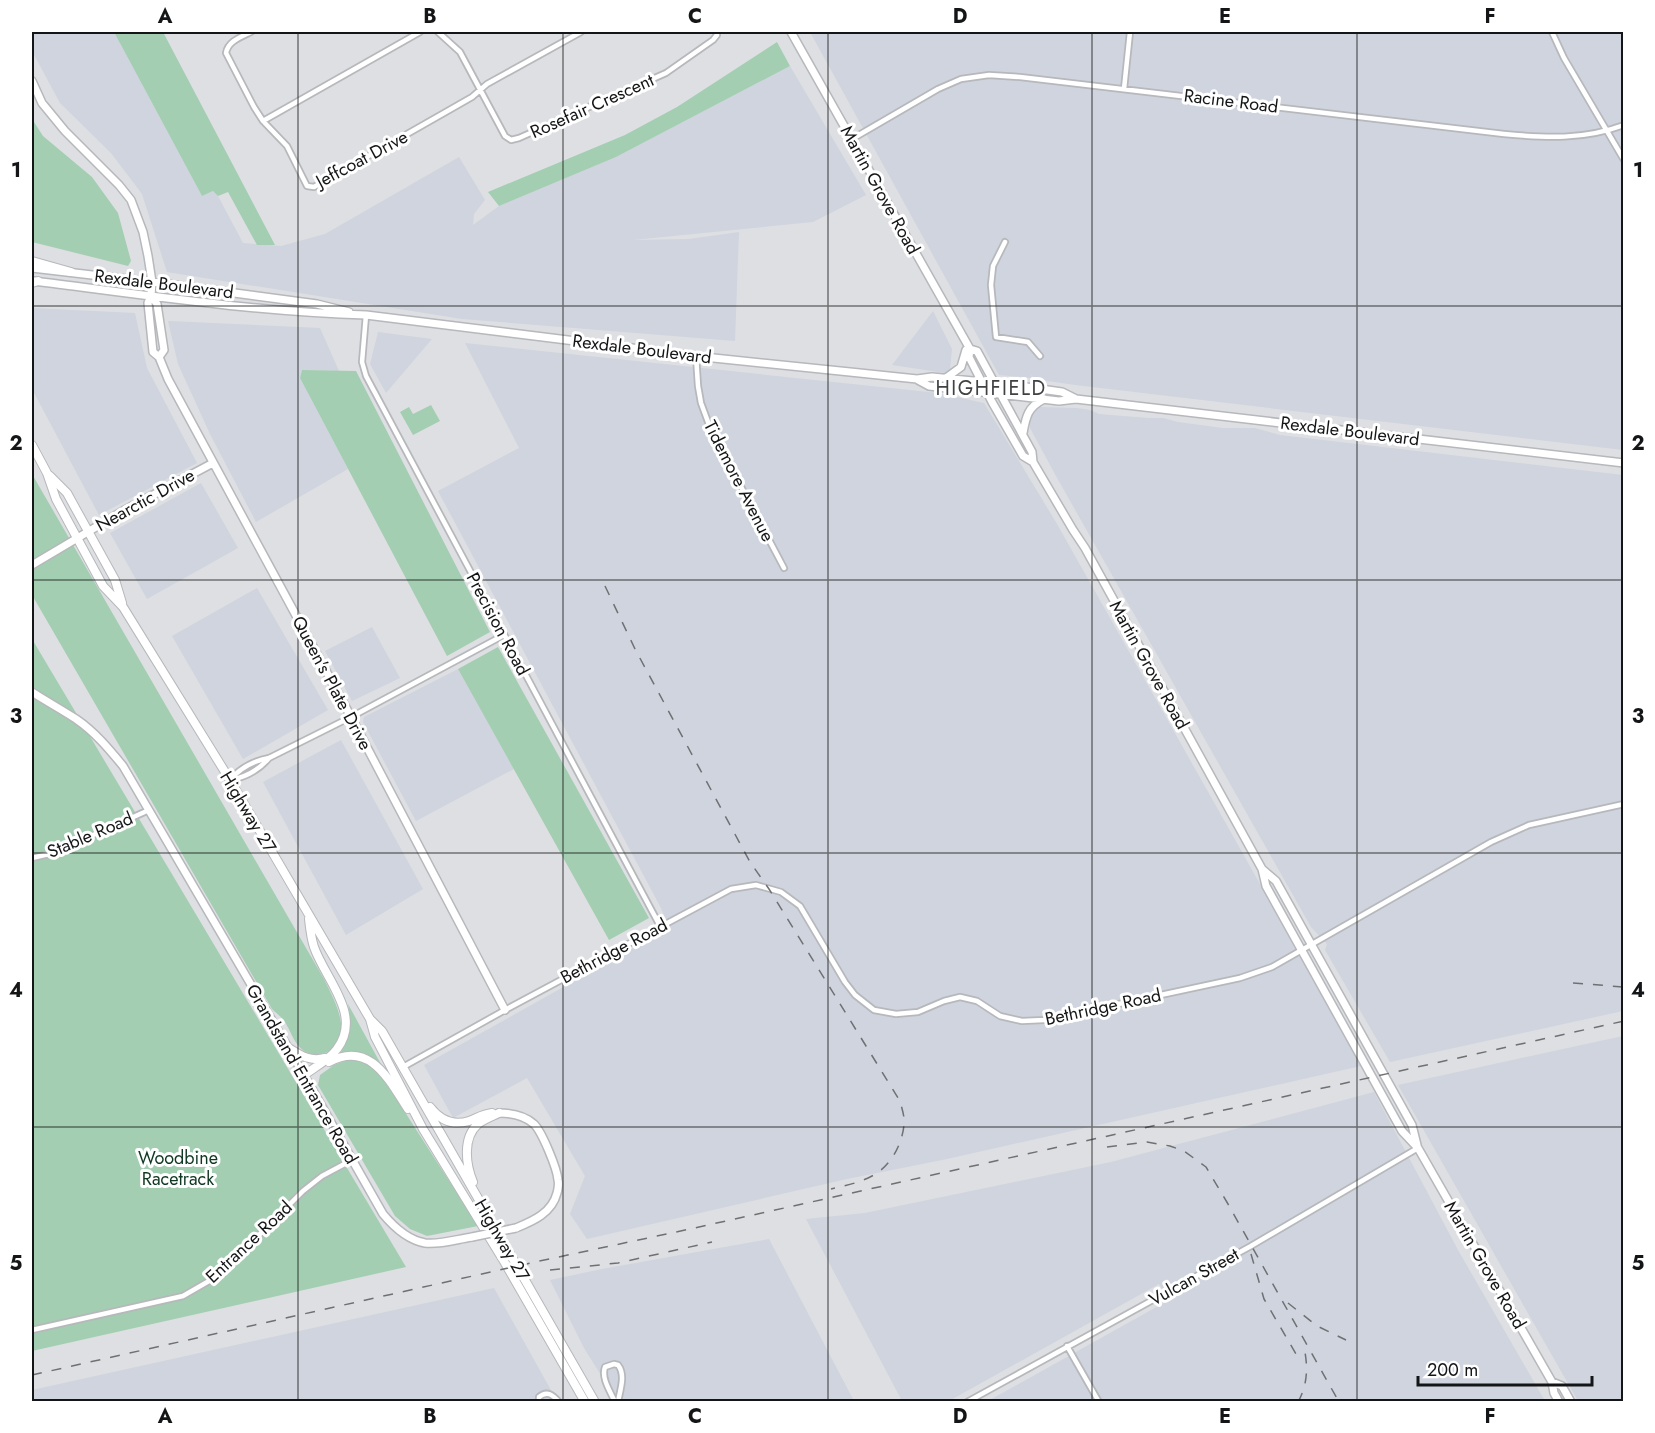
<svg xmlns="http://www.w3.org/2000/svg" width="1655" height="1433" viewBox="0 0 1655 1433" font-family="Jost,sans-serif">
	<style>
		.built { fill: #cfd4de }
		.green { fill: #a3ceb2 }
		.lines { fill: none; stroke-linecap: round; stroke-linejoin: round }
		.street-casing { stroke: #b6b8bb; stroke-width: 8 }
		.secondary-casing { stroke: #b6b8bb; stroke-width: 10 }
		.primary-casing { stroke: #b6b8bb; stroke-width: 10 }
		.street { stroke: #fff; stroke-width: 4.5 }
		.secondary { stroke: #fff; stroke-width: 7 }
		.primary { stroke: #fff; stroke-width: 8 }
		.rail { stroke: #6f7072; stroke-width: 1.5; stroke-dasharray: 10 10; stroke-linecap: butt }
		.secondary-bridge-casing { stroke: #b6b8bb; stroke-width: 10; stroke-linecap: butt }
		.secondary-bridge { stroke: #fff; stroke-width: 7 }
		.grid { fill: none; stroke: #141516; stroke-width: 1.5; stroke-opacity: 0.55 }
		.labels { text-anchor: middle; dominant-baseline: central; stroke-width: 6; stroke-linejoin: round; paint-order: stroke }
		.street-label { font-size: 18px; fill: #141516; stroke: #fff }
		.park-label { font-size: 18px; fill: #0f3822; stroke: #fff }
		.neighbourhood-label { font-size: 20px; letter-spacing: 1.5px; fill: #3f4143; stroke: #fff }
		.neatline { fill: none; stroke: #141516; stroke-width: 2 }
		.grid-label { font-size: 20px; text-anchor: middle; font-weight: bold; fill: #141516 }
	</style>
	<rect width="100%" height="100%" fill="#dedfe2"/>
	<!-- built -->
	<path class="built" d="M32,32H114L202,196L213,191L218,196L243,243L281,246L325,234L459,157L485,200L474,214L473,225L499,206L616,157L790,66L866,195L813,222L633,240L689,239L739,232L735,341L462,319L167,272L142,194L111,153L60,103L32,51Z
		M810,32H1623V450L1075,385L1034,379L1031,374L1032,378L999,375Z
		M32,308L135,313L147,368L197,463L99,515L32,389Z
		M933,311L952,349L950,370L945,373L892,365Z
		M168,321L320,328L339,371L302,370L300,378L348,469L256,522L210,434L178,364Z
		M378,332L432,339L386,393L370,364Z
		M465,343L938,393L984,403L1057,524L1286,930L1361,1066L947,1159L847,1179L587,1239L570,1214L585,1176L527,1078L453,1118L424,1065L669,928L661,908L438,491L519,448Z
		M1040,407L1077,408L1090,410L1099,414L1148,418H1163L1178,422L1223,428H1255L1280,435L1623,475V1011L1390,1062L1325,950L1327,944L1311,927L1056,476L1030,428V418L1035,411Z
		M201,483L238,548L147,599L110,533Z
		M257,588L328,710L243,759L172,636Z
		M372,627L400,678L352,701L325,651Z
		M458,669L514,769L416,821L363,722L364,717Z
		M341,740L423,889L346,935L263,782Z
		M1623,1036V1401H1578L1398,1085Z
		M1374,1092L1458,1250L1545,1401H988L1169,1300L1159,1284L949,1401H902L806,1219L865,1213L1111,1162Z
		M769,1239L854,1401H617L584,1348L550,1280L602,1269Z
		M494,1288L557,1401L32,1402V1390Z"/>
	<!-- green -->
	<path class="green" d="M114,32H163L275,245H257L228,192L218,196L213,191L202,196Z
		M777,42L790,66L616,157L499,206L488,192L625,135L677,107Z
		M34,122L43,136L92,177L118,213L131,261L128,266L32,242V123Z
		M302,370L356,371L490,632L447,656L300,378Z
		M431,405L440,421L413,435L400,412L409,407L413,414Z
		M32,474L324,979C333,998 355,1034 329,1051C324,1054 316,1056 311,1054C295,1049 293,1035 285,1022C282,1017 276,1013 272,1009L32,595Z
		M32,639L406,1267L32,1351Z
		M498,647L649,918L609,940L458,669Z
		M348,1004L383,1068C370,1057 357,1047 340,1054C351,1035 352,1026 348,1004Z
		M352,1058L371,1064L385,1081L478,1226L427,1236L410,1229L395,1216L318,1085L320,1075L334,1065Z"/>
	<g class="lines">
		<!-- street casing -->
		<g class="street-casing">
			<path id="street" d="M251,32C241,37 228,41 226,53L254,107L263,121L287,146L307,186L314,187L444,113L472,97L487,84L581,32
				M438,32L460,52L505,136L511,140L519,138L666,73L713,40L717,35L716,32
				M1552,32L1564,58L1624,160
				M1124,89L1130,32
				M263,121L420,32
				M852,139L938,89L961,79L989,75L1020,77L1504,134C1545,138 1584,140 1624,125
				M1005,242L993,266L991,285L996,337L1028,342L1040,356
				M366,315L362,362L366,376L660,926
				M696,356L698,386L701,403L711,430L784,568
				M230,780C240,768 253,761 269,758L351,717L504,635
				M231,780C245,777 259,770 269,758
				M32,858L53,853L149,810
				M403,1067L505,1010L731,889L756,885L781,892L800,906L845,982L855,995L874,1010L896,1014L918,1012L944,1001L960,997L977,1001L1000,1016L1022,1021L1044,1020L1240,978L1272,967L1491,842L1529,825L1624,804
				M32,1330L183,1296L209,1281L244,1250L303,1191L322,1176L352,1160
				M1067,1346L1099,1402
				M539,1402V1397C547,1390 553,1395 559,1402
				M615,1402C610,1391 601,1378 605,1367L614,1364L618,1365C626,1375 620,1390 618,1402
				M967,1402L1251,1246L1418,1148"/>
		</g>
		<!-- secondary casing -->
		<g class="secondary-casing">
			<path id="secondary" d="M791,32L970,349L969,357L992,402L1023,456L1033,462
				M32,81L42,103L65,131L119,185L131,200L143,232L148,256L152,282L151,296L148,303L153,352L159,357L168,379L351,717L505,1010
				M32,268L152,282L317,304L349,312
				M34,281C145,295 255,312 366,315L704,357L850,372L917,379L932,377L1004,384L1062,392L1076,399
				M151,296L157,304L164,350L159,357
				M970,349L977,351L1032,452L1033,462L1073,530L1085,548L1262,869L1266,886L1402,1131L1418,1148L1552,1382L1554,1393L1559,1402
				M946,378L961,367L966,350
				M918,380L929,386L1059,401L1076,399L1624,463
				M1023,433C1026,416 1028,407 1044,399
				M32,565L123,511L213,463
				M32,692C46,701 62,710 76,719C95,732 109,749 123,766L304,1075L383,1214C393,1226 408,1240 425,1243C439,1245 458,1239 472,1237
				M1262,869L1276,881L1412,1125L1417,1145
				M499,1113C511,1113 525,1116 534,1124C542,1132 557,1168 558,1180C559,1183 558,1190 557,1193C552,1213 533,1221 516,1228
				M1552,1382L1562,1386L1571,1402"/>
		</g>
		<!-- primary casing -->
		<g class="primary-casing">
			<path id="primary" d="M32,261L71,272
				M32,283L38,281
				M32,445L47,473L56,499L103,586L123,607L230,780L370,1019L375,1037L423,1129L505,1263L585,1402
				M50,476L67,493L115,580L122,603
				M371,1020L382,1031L595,1402
				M287,1047C300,1055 309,1062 325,1058
				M329,1062C370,1040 389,1080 408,1109
				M304,1075C315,1067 329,1060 337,1049C363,1015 325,979 314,947C311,938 310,928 309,919
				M430,1107C440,1120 453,1126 469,1121C477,1118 483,1114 492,1113
				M473,1182C466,1165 462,1138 478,1124C484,1119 493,1116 499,1113"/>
		</g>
		<!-- street -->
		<use href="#street" class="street"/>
		<!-- secondary -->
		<use href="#secondary" class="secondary"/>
		<!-- primary -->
		<use href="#primary" class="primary"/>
		<!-- rail -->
		<path class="rail" d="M605,586L635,649L750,862L769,889L900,1101C902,1109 905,1117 904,1125C902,1145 890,1167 872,1176C859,1183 844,1186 831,1189
			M1573,983L1624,987
			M1107,1147L1147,1142L1170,1146L1184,1151L1206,1167L1228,1204L1339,1402
			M1251,1254L1264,1299L1296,1354
			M550,1270L618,1263L712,1242
			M1288,1303L1317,1326L1346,1340
			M32,1375L535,1262L690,1229L1624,1021
			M1298,1402C1308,1384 1308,1366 1304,1347"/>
		<!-- secondary-bridge casing -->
		<g class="secondary-bridge-casing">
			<path id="secondary-bridge" d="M472,1237L516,1228"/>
		</g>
		<!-- secondary-bridge -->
		<use href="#secondary-bridge" class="secondary-bridge"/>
	</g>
	<!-- grid -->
	<path class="grid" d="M298,32V1402M563,32V1402M828,32V1402M1092,32V1402M1357,32V1402M32,306H1624M32,580H1624M32,853H1624M32,1127H1624"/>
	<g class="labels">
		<!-- street labels -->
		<g class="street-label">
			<text transform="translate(1231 101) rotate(7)">Racine Road</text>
			<text transform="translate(592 106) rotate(-24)">Rosefair Crescent</text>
			<text transform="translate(362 159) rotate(-28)">Jeffcoat Drive</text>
			<text transform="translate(880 190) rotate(61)">Martin Grove Road</text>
			<text transform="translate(164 284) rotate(7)">Rexdale Boulevard</text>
			<text transform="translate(642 349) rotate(7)">Rexdale Boulevard</text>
			<text transform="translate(1350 431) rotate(7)">Rexdale Boulevard</text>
			<text transform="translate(739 481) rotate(63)">Tidemore Avenue</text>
			<text transform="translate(145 500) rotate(-29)">Nearctic Drive</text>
			<text transform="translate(498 624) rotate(62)">Precision Road</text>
			<text transform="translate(1149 665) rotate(61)">Martin Grove Road</text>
			<text transform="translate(332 683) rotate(62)">Queen's Plate Drive</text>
			<text transform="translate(248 812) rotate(59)">Highway 27</text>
			<text transform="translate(90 835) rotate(-23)">Stable Road</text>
			<text transform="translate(614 951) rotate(-28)">Bethridge Road</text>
			<text transform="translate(1103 1007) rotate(-12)">Bethridge Road</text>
			<text transform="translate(302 1074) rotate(60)">Grandstand Entrance Road</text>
			<text transform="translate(502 1240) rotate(60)">Highway 27</text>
			<text transform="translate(249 1242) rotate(-43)">Entrance Road</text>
			<text transform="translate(1485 1265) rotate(60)">Martin Grove Road</text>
			<text transform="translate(1194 1277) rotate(-29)">Vulcan Street</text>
		</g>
		<!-- park labels -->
		<g class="park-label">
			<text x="178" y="1158">Woodbine<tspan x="178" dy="21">Racetrack</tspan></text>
		</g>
		<!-- neighbourhood labels -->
		<g class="neighbourhood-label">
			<text x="991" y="388">HIGHFIELD</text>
		</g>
	</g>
	<!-- border -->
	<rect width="1655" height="1433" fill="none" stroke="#ffffff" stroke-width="66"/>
	<!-- scale -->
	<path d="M1418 1376v9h174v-9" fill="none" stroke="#141516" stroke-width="3"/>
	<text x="1427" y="1376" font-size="18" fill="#141516" stroke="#ffffff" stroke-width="4.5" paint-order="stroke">200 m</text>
	<rect x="33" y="33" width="1589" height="1367" class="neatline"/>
	<g class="grid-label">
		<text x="165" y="23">A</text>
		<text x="430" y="23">B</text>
		<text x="695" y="23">C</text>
		<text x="960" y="23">D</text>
		<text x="1225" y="23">E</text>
		<text x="1490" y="23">F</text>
		<text x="16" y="177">1</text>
		<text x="1638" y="177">1</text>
		<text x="16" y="450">2</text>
		<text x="1638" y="450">2</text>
		<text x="16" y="723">3</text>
		<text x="1638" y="723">3</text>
		<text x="16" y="997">4</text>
		<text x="1638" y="997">4</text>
		<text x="16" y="1270">5</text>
		<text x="1638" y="1270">5</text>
		<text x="165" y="1423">A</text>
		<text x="430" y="1423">B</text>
		<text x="695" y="1423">C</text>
		<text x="960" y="1423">D</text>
		<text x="1225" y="1423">E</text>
		<text x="1490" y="1423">F</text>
	</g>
</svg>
